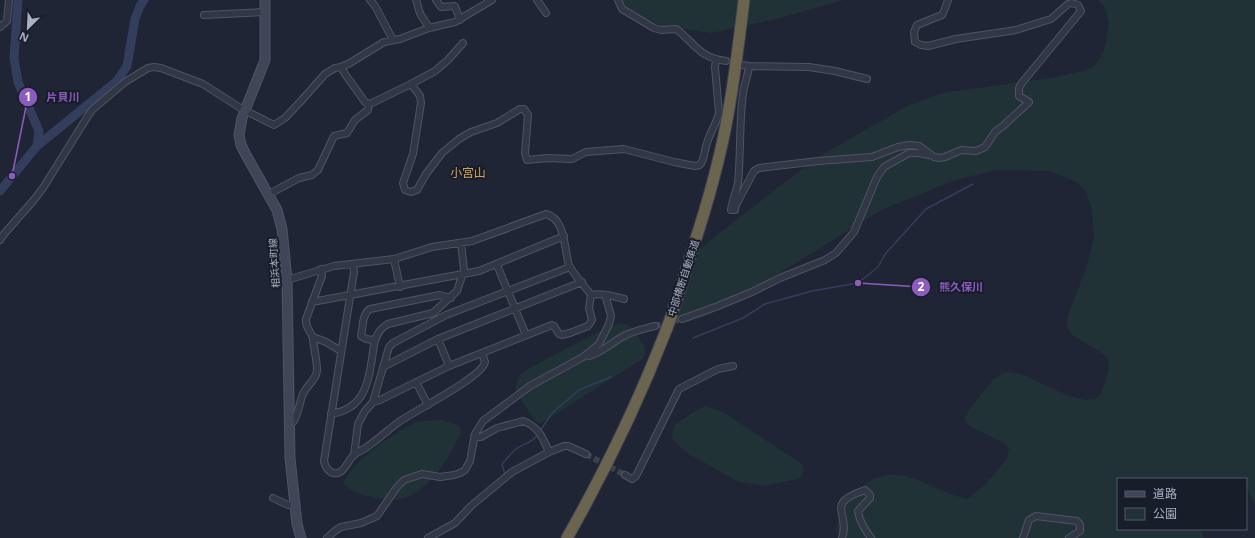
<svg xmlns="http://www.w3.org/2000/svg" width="1255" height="538" viewBox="0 0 1255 538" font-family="'Open Sans','Noto Sans JP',sans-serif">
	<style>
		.green { fill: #213237 }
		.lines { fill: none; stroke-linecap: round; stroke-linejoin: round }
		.stream { stroke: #323e5c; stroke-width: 1.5 }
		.river { stroke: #323e5c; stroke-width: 9 }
		.minor-tunnel { stroke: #3b4151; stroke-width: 6; stroke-dasharray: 6 3; stroke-linecap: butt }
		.minor-casing { stroke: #4f5464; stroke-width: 8 }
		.secondary-casing { stroke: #4f5464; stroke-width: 11 }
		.motorway-casing { stroke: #3d4150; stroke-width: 13 }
		.minor { stroke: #323745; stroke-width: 6 }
		.secondary { stroke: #404658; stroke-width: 9 }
		.motorway { stroke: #6b644f; stroke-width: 11 }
		.labels { text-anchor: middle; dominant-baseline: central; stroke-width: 4; stroke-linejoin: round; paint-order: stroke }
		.street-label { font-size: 10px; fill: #abb1c3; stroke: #181d2a }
		.quarter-label { font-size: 12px; fill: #d29e58; stroke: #181d2a }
		.leader { fill: none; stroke: #8c5bc0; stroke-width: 1.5 }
		.callout-dot { fill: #8c5bc0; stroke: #181d2a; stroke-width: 1.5 }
		.mark-label { font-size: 12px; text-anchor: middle; font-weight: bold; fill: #fff }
		.callout-label { font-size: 11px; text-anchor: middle; font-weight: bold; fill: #8c5bc0; stroke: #181d2a; stroke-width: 4; stroke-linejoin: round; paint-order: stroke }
	</style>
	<rect width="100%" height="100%" fill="#1f2535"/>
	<!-- green -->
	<path class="green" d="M614,0H844L776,19L711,33L662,26L634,12Z
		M1098,0H1255V505L1246,486V479C1238,479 1230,477 1223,479H1118V529H1201L1204,538H840C839,536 837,532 837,529C836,521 843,511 846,504C849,497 856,493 861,488C895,456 930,491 967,499L985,485L1001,466L1007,458L1009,449L1003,442L973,428L966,423L965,418L966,414L975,402L994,379L1006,372L1023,375L1069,396L1085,400L1096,399L1101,394L1109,370L1108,359L1101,352L1085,343L1071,334L1067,326L1068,316L1087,266L1094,238L1092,210L1086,191L1076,182L1050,171L996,170L952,181L881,210L762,284L707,316L684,323H678L670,319L668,315L667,304L680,275L698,251L727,227L815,159L909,105L943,93L1051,78L1083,71L1093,67L1099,60L1105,48L1109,23L1105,7Z
		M621,323L631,327L645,347V354L642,359L543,422L539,423L533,418L516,391V385L520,375L533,366L608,327Z
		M706,406L723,412L802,464L804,470L801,477L793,480L764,486L737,481L687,453L673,440L672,434L675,425L698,409Z
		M442,420L459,426L461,432C449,458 425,500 392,500C386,500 380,498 374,497C363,495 351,493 344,483C349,463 398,430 417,422C424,420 434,421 442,420Z"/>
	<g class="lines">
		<!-- stream -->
		<path class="stream" d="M693,338L743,318L765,304L812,291L858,283L878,267L886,253L926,209L973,184
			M540,431L552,413L579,390L611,377
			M505,475L502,464C507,459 511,453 516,449C523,443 532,444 538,434"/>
		<!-- river -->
		<path class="river" d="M18,0L14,58L18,82L39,131L37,146
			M0,191L37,146L117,81L127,66L135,19L140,6L144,0"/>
		<!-- minor-tunnel -->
		<path class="minor-tunnel" d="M655,326L682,319
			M586,454L625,475"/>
		<!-- minor casing -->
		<g class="minor-casing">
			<path id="minor" d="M370,0L375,6L393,40
				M416,0C418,4 418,9 420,13C422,18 427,23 429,28
				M436,0L441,7L455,6L460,20
				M537,0L546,13
				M618,0L622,9L654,28L661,30L676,29C695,43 699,58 726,61
				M204,15L265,12
				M0,27L7,21L9,0
				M742,65L749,66L809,67L835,71L867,79
				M749,66C748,76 744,84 743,94C739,123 741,154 738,183C736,193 732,201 731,210H735L736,205L754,171L759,168L818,161L872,157L898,147L910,145L919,146L934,157L939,158L945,157L961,150L976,151L985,147L995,132L1003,126L1029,102L1019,96V88L1021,84L1081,11L1078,5L1071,3L1068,4L1051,19L1016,30L956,39L928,46L921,45L915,42L914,32L917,25L942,15L944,11L948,0
				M341,67L345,74L365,102L369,104L372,103L411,84L420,96L421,103L413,154L403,183L405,190L411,192L417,190L426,174L442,153L459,139L471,132L497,123L520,109H524L528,115L525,153L527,160L548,158L572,159L586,152L624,149L674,162L695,166L700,165C705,158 704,151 707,143C710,133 716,124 719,113L715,67L716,60
				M411,84L435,71L448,60L463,43
				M269,194L299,178L312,175L318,170L334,136L347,133L355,120L368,110L369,104
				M0,240L4,234L33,201L43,188L86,119L92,110L125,82L148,68L154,67L161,68L203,84L242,109L274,125L285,118L301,101L325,74L335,68L341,67L350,63L384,42L400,39L429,28L455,22L492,0
				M394,259L400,287
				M353,265L354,272L324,461C325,467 330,475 338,473C346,470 348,460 354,455C357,452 363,450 367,447C377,440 386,432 396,424C411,412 482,378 485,362L482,353
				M497,265L526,335
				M287,280L334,266L394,259L432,247L472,241L546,214C566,219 564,250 569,265C573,274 585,286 591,295
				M591,295C604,293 612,296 624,299
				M312,302L479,271L564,236
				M682,319L718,306L752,292L780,278L825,260L836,253L854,232L877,177L884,167L909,153H919L929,155
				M313,337L326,342L341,351
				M438,339L449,366
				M374,340L366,339L361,336C363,327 362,314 370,309L440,295L451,298
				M589,356C602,352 610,344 622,337C632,331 643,329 655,326
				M385,366L438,339L582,282
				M416,382L428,405
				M373,402L380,400L449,366L552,325L554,326L559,334L562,335L570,333L588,326L592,320L589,308L591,295
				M331,414C362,409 368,387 372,359C374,345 374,332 388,324L433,313L457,291L464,270L461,243
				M289,423L293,422C299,414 299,403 303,394C307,385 317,379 317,370C317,360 314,349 313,339C312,332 305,329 306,319L322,276L321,269
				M474,437H481L497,428L523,421C538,426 543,438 549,452
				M354,455L358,424L365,411L373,402L389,347L393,343L446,315L570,267
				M625,475L632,479L636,476L679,389L718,369L733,366
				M273,498L288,505H294
				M327,538L336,530L341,527L361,523L377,516L397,487L404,480L422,474L440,477L454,475L460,473L465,470L470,461L475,434L483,421L530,386L583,357L599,344L609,324L611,316L606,298L608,295
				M428,538L455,523L471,506L512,472L549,452L564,446H568L586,454
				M842,538C851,513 823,504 865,490L870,495V498L858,511C859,521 865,530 871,538
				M1023,538L1029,520L1036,516L1077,521L1080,525V531L1069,538"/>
		</g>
		<!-- secondary casing -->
		<g class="secondary-casing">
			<path id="secondary" d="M265,0V60L242,118L239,135L241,145L246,155L277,210L282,229L287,280L290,458L297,524L301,538"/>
		</g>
		<!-- motorway casing -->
		<g class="motorway-casing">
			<path id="motorway" d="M567,538C605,471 639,401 667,328C677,302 684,275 693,248C706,208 718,167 726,125C734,84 739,42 744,0"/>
		</g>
		<!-- minor -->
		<use href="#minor" class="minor"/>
		<!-- secondary -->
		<use href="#secondary" class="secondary"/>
		<!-- motorway -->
		<use href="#motorway" class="motorway"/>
	</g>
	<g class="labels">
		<!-- street labels -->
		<g class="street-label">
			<text transform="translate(274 263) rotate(-94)">相浜本町線</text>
			<text transform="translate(683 278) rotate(-72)">中部横断自動車道</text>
		</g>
		<!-- quarter labels -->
		<g class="quarter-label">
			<text x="468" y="172">小宮山</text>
		</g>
	</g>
	<!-- callouts -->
	<path class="leader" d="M12 176L28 97M858 283L921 287"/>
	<g class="callout-dot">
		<circle cx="12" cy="176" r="4"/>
		<circle cx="858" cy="283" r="4"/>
		<circle cx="28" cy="97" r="10"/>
		<circle cx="921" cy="287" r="10"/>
	</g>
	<g class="mark-label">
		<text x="28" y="101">1</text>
		<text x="921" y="291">2</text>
	</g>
	<g class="callout-label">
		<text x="63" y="101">片貝川</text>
		<text x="961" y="291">熊久保川</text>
	</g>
	<!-- legend -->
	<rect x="1117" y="478" width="130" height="52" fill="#181d2a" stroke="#535867"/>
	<rect x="1125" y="491" width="20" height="6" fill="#404658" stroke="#535867"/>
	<text x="1153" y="498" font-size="12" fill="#abb1c3">道路</text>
	<rect x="1125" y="508" width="20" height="12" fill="#213237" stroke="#535867"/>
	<text x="1153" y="518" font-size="12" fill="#abb1c3">公園</text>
	<!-- north arrow -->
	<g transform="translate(28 28) rotate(204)" stroke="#181d2a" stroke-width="3" paint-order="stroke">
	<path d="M0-3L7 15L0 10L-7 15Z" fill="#abb1c3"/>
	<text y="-6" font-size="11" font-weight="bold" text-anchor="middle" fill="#abb1c3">N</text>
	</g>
</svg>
